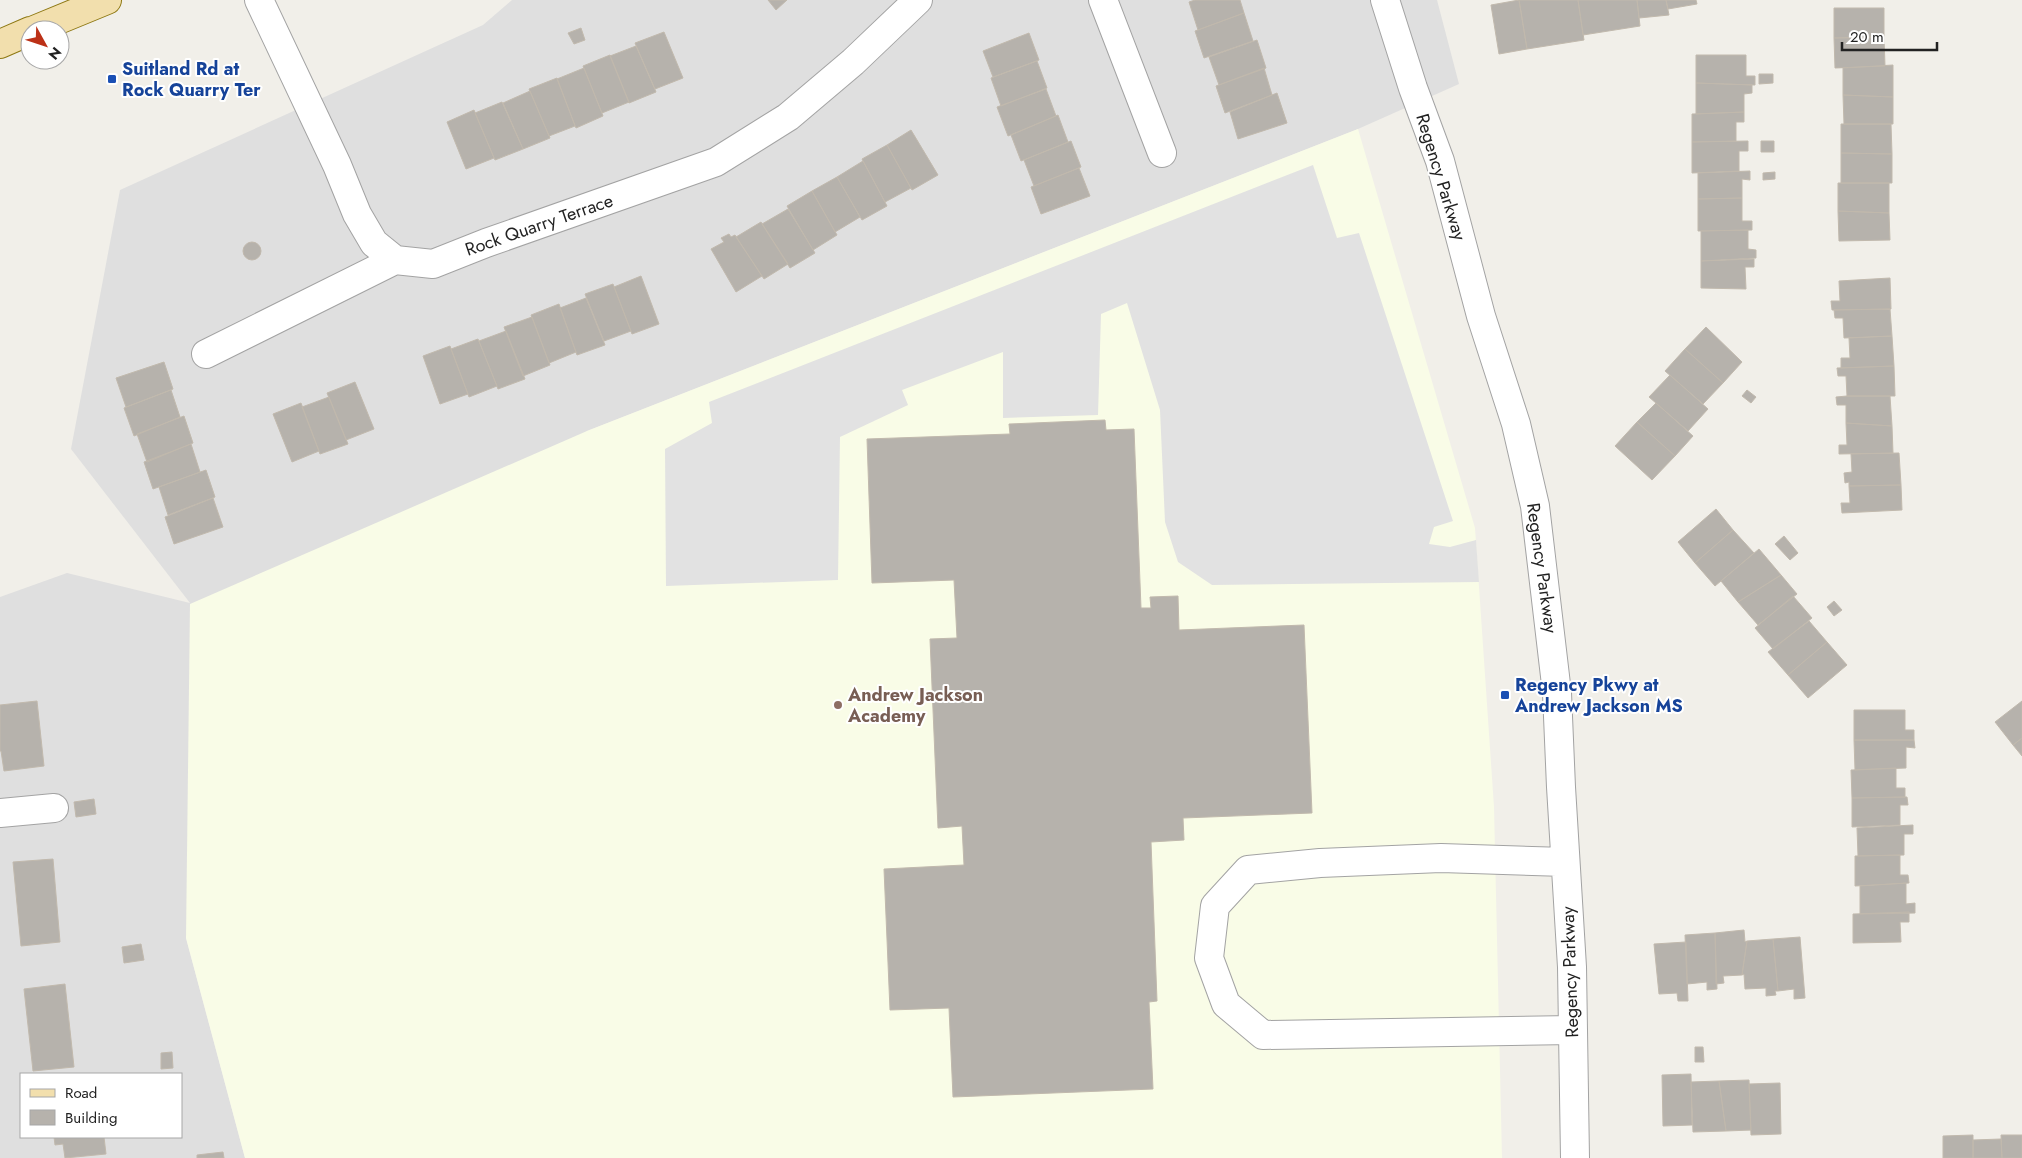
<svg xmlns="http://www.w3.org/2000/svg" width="2022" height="1158" viewBox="0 0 2022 1158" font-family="Jost,sans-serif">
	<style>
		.residential { fill: #dfdfdf; fill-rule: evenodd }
		.education { fill: #f9fce7 }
		.parking { fill: #e2e2e2 }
		.building { fill: #b6b2ac; stroke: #c1b9ad }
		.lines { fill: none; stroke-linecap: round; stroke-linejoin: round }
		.minor-casing { stroke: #a3a3a3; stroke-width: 30 }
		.major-casing { stroke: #8e7812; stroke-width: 30 }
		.minor { stroke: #fff; stroke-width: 28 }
		.major { stroke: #f2dfad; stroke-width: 28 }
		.transit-dot { fill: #1a4fb4; stroke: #fff; stroke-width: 2 }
		.education-dot { fill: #8d6e63; stroke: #fff; stroke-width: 2 }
		.labels { text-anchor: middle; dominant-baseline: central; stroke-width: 4; stroke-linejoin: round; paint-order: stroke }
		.transit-label { font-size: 18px; font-weight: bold; fill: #164399; stroke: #fff; text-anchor: start }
		.street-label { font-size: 18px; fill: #222; stroke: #fff }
		.education-label { font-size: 18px; font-weight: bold; fill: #785e54; stroke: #fff; text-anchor: start }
	</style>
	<rect width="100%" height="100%" fill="#f1efe9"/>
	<!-- residential -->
	<path class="residential" d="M512,0H1437L1459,84L1358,129L587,431L186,938L245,1158H0V597L67,573L190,603L71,449L120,190L483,25ZM21,1074H181V1137H21Z"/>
	<!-- education -->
	<path class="education" d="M1358,129L1475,528L1494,807L1502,1158H245L186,938L190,604L587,431Z"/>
	<!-- parking -->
	<path class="parking" d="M1313,165L1337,238L1359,233L1453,521L1434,527L1429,544L1450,547L1476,540L1479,582L1212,585L1178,562L1165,522L1160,410L1127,303L1101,314L1098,415L1003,418V352L902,390L908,405L840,437L838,580L666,586L665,449L712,423L709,402Z"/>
	<!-- building -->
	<path class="building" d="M768,0H787L776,10Z
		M1195,0H1240L1244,13L1198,30L1189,2Z
		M1519,0H1578L1584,40L1527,49Z
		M1519,0L1527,49L1499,54L1491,5Z
		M1578,0H1637L1640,26L1583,35Z
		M1637,0H1666L1669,15L1639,18Z
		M1666,0H1696L1697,4L1668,9Z
		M1834,8H1884V37L1834,38Z
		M1244,13L1253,41L1204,58L1195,31Z
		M581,28L585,40L574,44L568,33Z
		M664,32L683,78L655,89L635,43Z
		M1029,33L1039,60L993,77L983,51Z
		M1884,37L1885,66L1835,68L1834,38Z
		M1257,40L1266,68L1219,85L1209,57Z
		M636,46L656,92L629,103L610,56Z
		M610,55L629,102L602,113L583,66Z
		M1696,55H1746V76H1755V85L1696,83Z
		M1037,61L1047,88L1001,106L991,78Z
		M1893,65V97L1843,95V68Z
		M584,68L603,116L576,128L557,79Z
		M1264,68L1272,95L1225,113L1216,86Z
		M1759,74H1773V83L1759,84Z
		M557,78L575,126L549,136L529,89Z
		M1696,83L1752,85V93L1744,94V112L1696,114Z
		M1046,89L1056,116L1008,136L997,107Z
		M530,91L550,138L523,149L503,103Z
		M1277,93L1287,123L1238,139L1230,112Z
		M1843,95L1893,97V124H1844Z
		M502,102L523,149L495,160L475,113Z
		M474,110L494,158L466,169L447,122Z
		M1744,112V122H1736V141L1692,142V114Z
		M1058,115L1068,142L1021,161L1011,135Z
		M1841,124H1891L1892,154L1841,153Z
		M911,130L938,175L912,190L887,145Z
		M1071,141L1081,167L1034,186L1024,160Z
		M1748,141V151H1739V171L1692,173V142Z
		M1761,141H1774V152H1761Z
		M887,145L911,188L885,202L862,159Z
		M1841,153L1892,154V183H1841Z
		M863,161L887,206L862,220L837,177Z
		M1079,168L1090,196L1041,214L1031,187Z
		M1750,171V180L1742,179V198L1698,199V173Z
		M1775,172V179L1763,180V173Z
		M837,177L860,217L835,232L812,191Z
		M1838,183H1889V213L1838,211Z
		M812,191L837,235L813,250L787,206Z
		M1742,198V221H1752V230L1698,231V199Z
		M788,209L815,253L790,268L762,224Z
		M1838,211L1889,213L1890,240L1839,241Z
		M761,222L788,264L764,279L736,237Z
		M1748,230V249L1756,250V258L1701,261V231Z
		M729,234L731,237L735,235L762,276L736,292L711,249L724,242L721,238Z
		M243 251a9 9 0 1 1 18 0a9 9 0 1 1-18 0Z
		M1754,259V267H1745L1746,289L1701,288V261Z
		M641,276L659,324L632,334L614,287Z
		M1890,278L1891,309L1832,310L1831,301H1840L1839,281Z
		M613,284L631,331L604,341L585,294Z
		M586,298L605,345L577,355L560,308Z
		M559,304L576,352L549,363L531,315Z
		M1890,309L1892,336L1844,338L1843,318H1835L1834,310Z
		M532,317L550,365L523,376L504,327Z
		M1706,327L1742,362L1723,383L1685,349Z
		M506,331L525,379L498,389L479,341Z
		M1892,336L1894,366L1841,368V358H1850L1849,338Z
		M478,339L497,386L469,397L451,349Z
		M450,346L468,394L440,404L423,356Z
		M1685,349L1723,383L1703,404L1665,371Z
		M164,362L173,389L126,407L116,378Z
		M1894,366L1895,396H1847L1846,376H1838L1837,368Z
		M1670,375L1708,409L1688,431L1649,397Z
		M355,382L374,429L346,440L327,393Z
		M171,390L180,417L134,436L124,408Z
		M1747,390L1756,397L1751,403L1742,396Z
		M1847,396H1890L1892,426L1846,423V405H1837L1836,397Z
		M329,397L348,444L320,454L302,407Z
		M301,403L319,451L292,462L273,414Z
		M1656,403L1693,436L1675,456L1637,422Z
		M184,416L193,443L147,462L137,434Z
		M1105,420L1106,430L1134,429L1141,608H1151L1150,597L1178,596L1179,630L1304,625L1312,813L1183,818L1184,840L1151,842L1157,1001L1149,1002L1153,1089L953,1097L949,1008L890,1010L884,869L964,865L962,826L938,828L930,639L957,638L954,580L872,583L867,439L1010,434L1009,424Z
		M1637,422L1675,456L1652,480L1615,446Z
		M1846,423L1892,426L1893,453L1839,454V445H1847Z
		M191,444L200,472L153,489L144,462Z
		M1899,453L1901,485L1849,486V482L1845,483L1844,473L1852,472L1851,454Z
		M206,470L215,497L168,515L159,487Z
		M1901,485L1902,510L1842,513L1841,503H1850L1849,486Z
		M213,498L223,527L174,544L165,517Z
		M1716,509L1733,530L1695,563L1678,542Z
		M1733,530L1754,553L1715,586L1695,563Z
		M1784,536L1798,553L1790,560L1775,544Z
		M1759,549L1781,575L1738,602L1721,581Z
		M1781,575L1797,594L1758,625L1738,602Z
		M1793,596L1812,618L1773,649L1755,628Z
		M1834,601L1842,610L1834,616L1827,607Z
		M1809,621L1827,642L1788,675L1768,652Z
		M1827,642L1847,665L1808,698L1788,675Z
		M37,701L44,766L4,771L1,751H0V705Z
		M2022,701V738L2013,745L1995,722Z
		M1854,710H1905V730H1914V740H1854Z
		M2022,738V756L2013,745Z
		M1854,740H1914L1915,748L1906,747V768L1855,770Z
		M1896,768V788H1905V797L1852,798L1851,770Z
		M1907,797L1908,805H1900V825L1852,827V798Z
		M94,799L96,814L76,817L74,802Z
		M1913,825V834H1904V855L1858,856L1857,828Z
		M1900,855V875H1908L1909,883L1855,886V856Z
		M53,859L60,942L21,946L13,862Z
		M1906,883V904L1915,903V913L1860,914V886Z
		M1909,912V922H1900L1901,942L1853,943V914Z
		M1744,930L1745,942L1747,941L1742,975L1723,976L1724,983L1716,984L1715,933Z
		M1715,933L1717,989L1707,990V982L1687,984L1685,935Z
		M1800,937L1805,998L1794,999V989L1778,991L1773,939Z
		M1773,939L1778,991H1775L1776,995L1766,996V988L1745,989L1744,974L1742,975L1747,941Z
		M1686,942L1688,1001H1678L1677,993L1659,994L1654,944Z
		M141,944L144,960L124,963L122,947Z
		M65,984L74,1067L33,1071L24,989Z
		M1695,1047H1703L1704,1062H1695Z
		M172,1052L173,1068L161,1069V1053Z
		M1691,1074L1692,1125L1663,1126L1662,1075Z
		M1749,1080L1751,1130L1726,1131L1719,1081Z
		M1719,1081L1726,1131L1693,1132L1691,1082Z
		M1780,1083L1781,1134L1751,1135L1749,1084Z
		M1973,1135V1158H1943V1136Z
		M2001,1135H2022V1158H2002Z
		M54,1137H104L106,1154L65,1158L63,1144L55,1145Z
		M2001,1139L2002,1158H1973V1140Z
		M223,1152L224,1158H197V1155Z"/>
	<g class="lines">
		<!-- minor casing -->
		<g class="minor-casing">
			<path id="minor" d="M259,0L337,165L357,214L374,243L395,260L433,264L486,243L716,162L788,117L853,62L918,0
				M1103,0L1162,153
				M1385,0L1413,88L1440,161L1481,316L1516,424L1535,506L1557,693L1561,787L1572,967L1575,1158
				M206,354L395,260
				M0,813L54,808
				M1565,862L1441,858L1320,863L1248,870L1215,906L1209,958L1226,1004L1263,1035L1573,1030"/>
		</g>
		<!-- major casing -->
		<g class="major-casing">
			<path id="major" d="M34,30L107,0
				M0,44L30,31"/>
		</g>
		<!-- minor -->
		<use href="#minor" class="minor"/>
		<!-- major -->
		<use href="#major" class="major"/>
	</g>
	<!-- markers -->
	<g class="transit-dot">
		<rect x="107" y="74" width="10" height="10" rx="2.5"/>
		<rect x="1500" y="690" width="10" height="10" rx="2.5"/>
	</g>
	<circle class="education-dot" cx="838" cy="705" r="5"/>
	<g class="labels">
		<!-- transit labels -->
		<g class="transit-label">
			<text x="122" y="69">Suitland Rd at<tspan x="122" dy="21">Rock Quarry Ter</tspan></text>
			<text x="1515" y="685">Regency Pkwy at<tspan x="1515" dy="21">Andrew Jackson MS</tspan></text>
		</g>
		<!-- street labels -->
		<g class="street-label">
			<text transform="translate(1441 177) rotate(73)">Regency Parkway</text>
			<text transform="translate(539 225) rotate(-19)">Rock Quarry Terrace</text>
			<text transform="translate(1542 568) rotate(82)">Regency Parkway</text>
			<text transform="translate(1570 972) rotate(-92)">Regency Parkway</text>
		</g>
		<!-- education labels -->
		<g class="education-label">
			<text x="848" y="695">Andrew Jackson<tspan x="848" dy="21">Academy</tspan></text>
		</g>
	</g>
	<!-- legend -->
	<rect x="20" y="1073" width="162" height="65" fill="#ffffff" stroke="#a7a7a7"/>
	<rect x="30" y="1089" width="25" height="8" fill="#f2dfad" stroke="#a7a7a7"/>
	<text x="65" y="1098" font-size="15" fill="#222222">Road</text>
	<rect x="30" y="1110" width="25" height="15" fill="#b6b2ac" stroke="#a7a7a7"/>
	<text x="65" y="1123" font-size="15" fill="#222222">Building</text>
	<!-- north arrow -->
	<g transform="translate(45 45) rotate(130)"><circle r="24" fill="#ffffff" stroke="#a7a7a7"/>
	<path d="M0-4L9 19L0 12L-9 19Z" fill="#bc3117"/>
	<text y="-8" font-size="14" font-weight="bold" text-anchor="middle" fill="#222222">N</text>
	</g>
	<!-- scale -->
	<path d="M1842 42v8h95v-8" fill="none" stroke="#222222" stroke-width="2.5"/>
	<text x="1850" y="42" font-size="15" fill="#222222" stroke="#ffffff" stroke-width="4" paint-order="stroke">20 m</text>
</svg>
